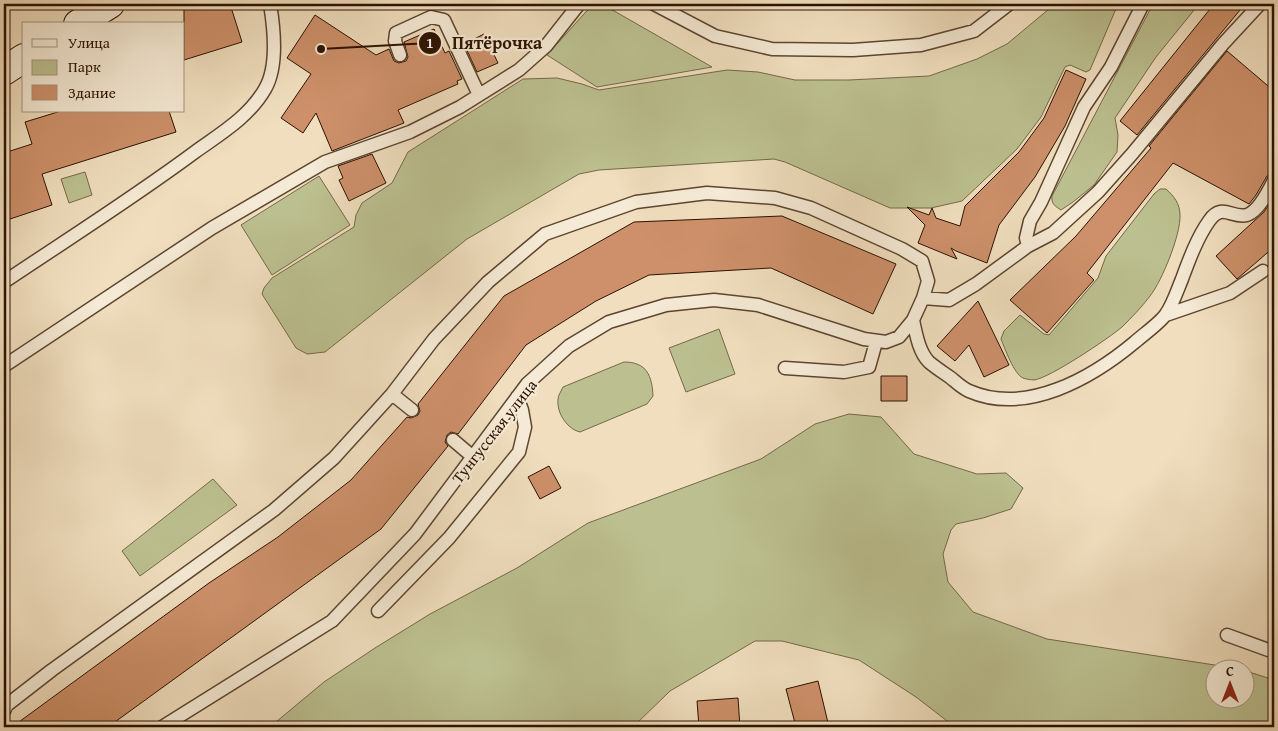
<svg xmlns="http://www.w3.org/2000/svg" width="1278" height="731" viewBox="0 0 1278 731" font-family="'Gentium Book Plus',serif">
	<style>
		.green { fill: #bcc090; stroke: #746948 }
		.building { fill: #cd906a; stroke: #2c1200 }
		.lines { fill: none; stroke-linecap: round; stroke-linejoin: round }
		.service-casing { stroke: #5d4530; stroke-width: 15 }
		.secondary-casing { stroke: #2c1200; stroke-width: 30 }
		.service { stroke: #f5ead5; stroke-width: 12 }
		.secondary { stroke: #f5ead5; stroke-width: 28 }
		.labels { text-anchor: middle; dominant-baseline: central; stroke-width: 4.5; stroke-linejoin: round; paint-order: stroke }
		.street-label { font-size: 16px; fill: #2c1200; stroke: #f5ead5 }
		.leader { fill: none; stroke: #2c1200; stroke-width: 2 }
		.callout-dot { fill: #2c1200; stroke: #f5ead5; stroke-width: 2 }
		.mark-label { font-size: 15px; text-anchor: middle; font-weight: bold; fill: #fff }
		.callout-label { font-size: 18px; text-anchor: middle; font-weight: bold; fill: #2c1200; stroke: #f5ead5; stroke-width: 4.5; stroke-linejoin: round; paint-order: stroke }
	</style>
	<rect width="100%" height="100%" fill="#f0debe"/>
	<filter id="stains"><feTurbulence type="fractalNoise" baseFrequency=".004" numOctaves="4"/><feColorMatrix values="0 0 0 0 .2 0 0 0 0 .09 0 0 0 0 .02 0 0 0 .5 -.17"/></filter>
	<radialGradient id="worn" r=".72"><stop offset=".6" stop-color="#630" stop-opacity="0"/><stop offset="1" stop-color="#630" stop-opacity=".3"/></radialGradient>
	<!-- green -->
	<path class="green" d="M593,4H602L712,67L597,87L547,55Z
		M1055,4H1118L1090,70L1086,72L1070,65L1065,67L1041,117L1017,149L962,201L931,208H890L785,162L774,159L599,170L579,174L467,239L325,352L307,354L296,348L262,294L264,288L272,278L354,227L356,215L362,203L392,183L408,152L523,79L557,78L582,84L599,90L727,70L758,72L795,80H849L929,76L977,59L1007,44Z
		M1153,4H1199L1156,57L1115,118L1118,135L1117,152L1094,185L1073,202L1061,210C1055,206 1051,204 1052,196Z
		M85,172L92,195L69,203L61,179Z
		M319,176L350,225L272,275L241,225Z
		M1160,189H1166C1174,196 1180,204 1180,215C1181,234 1162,281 1150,296C1142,307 1131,318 1122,327C1109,338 1050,378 1034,380C1032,380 1025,379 1023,378C1014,374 1005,349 1001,339L1004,331L1020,315L1044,334L1049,335L1098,278L1106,256L1154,194Z
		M719,329L735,374L686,392L669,348Z
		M624,362C647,362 652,376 653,396L647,404L580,432C566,429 554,409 559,395C560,392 562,390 563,387Z
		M849,414L881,417L914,454L977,474L1006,473L1023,488L1011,509L983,518L956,524L951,530L943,554L948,582L973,612L1047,639L1234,668H1216V698H1246V671L1274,680V727H955L916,697L859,660L782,641H755L670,691L633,727H270L324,682L375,648L430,614L517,568L588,523L761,459L815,424Z
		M213,479L237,505L140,576L122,551Z"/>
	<!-- building -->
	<path class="building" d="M184,4H230L242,42L184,60Z
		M1214,4H1245L1137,135L1120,121Z
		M315,15L376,55L389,49L394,61L399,63L406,61L408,57L404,42L434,29L445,53L449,51L462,79L457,81L458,84L398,110L404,123L332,151L316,113L303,133L281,118L311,74L287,58Z
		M484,34L498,63L477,72L464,44Z
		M1227,51L1274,91V172L1267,176L1256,195L1249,204L1173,163L1087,273L1094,280L1047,333L1010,300L1076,236L1151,148L1149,146Z
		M1066,70L1086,79L1065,126L1035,177L999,225L987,263L956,251L951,248L957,259L918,243L925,225L907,207L929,215L932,208L936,218L960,226L965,206L1019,152L1044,118Z
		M61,111H169L176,132L42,174L52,205L4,221V153L32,144L25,122Z
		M372,154L386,183L349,201L339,180L343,178L338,166Z
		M1274,197V247L1237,279L1216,256L1264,212Z
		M782,216L896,264L873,314L771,268L649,275L596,301L526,345L458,434L451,432L447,435L445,442L448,446L381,529L108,727H12L209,583L278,537L351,480L407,417L411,418L418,415L420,411L418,404L504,296L634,222Z
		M978,301L1009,365L984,377L969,345L955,361L937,346Z
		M881,376H907V401H881Z
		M549,466L561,488L540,499L528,477Z
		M818,681L829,727H796L786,689Z
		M738,698L740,727H699L697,701Z"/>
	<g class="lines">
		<!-- service casing -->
		<g class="service-casing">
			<path id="service" d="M654,4L715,36L772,49L853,50L921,45L974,31L1009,4
				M400,55L395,41L396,33L431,17L444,20L479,95
				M1028,246L1026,238L1030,221L1041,202L1084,107L1111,67L1143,4
				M4,282C68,239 133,198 195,152C220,134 249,117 265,89C278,67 274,28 270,4
				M923,298L949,300L976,284L1028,246L1053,233L1098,192L1132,154L1223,44L1260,4
				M1166,315L1230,293L1263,271
				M913,320C916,334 919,352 929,362C936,368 944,373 951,378C956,382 962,388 969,391C1026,416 1092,378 1135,342C1144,334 1160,323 1166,314C1173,304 1177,291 1182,279C1189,260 1197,238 1209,221C1222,202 1232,219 1247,215C1259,211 1269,190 1274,180
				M4,366L212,228L325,162L410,132L460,107L519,70L546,46L579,4
				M785,368L844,372L869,367L876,342
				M392,394L412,410
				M453,440L473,457
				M378,611L449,538L519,452L525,427L522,410L517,397
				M1227,635L1274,652
				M4,711L7,705L52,670L274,510L334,458L392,394L434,339L488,282L545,234L636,202L707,193L775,198L811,208L902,249L922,261L928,281L923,298L913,320L899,337L886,342L864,339L758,305L714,300L666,305L609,322L569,346L527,384L415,534L332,621L162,727"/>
		</g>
		<!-- secondary casing -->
		<g class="secondary-casing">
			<path id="secondary" d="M78,24L110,4
				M4,71L24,58"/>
		</g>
		<!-- service -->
		<use href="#service" class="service"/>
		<!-- secondary -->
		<use href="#secondary" class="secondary"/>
	</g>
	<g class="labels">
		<!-- street labels -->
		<g class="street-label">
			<text transform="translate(494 431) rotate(-52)">Тунгусская улица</text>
		</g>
	</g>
	<!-- callouts -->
	<path class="leader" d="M321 49L430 43"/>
	<g class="callout-dot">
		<circle cx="321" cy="49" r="5"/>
		<circle cx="430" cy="43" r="12"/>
	</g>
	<g class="mark-label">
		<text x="430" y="48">1</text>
	</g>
	<g class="callout-label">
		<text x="497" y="49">Пятёрочка</text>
	</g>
	<!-- margin -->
	<rect width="1278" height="731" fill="none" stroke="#f0debe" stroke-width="20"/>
	<rect x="5" y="5" width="1268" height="721" fill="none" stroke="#2c1200" stroke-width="2.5"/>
	<rect x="10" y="10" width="1258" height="711" fill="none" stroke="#2c1200"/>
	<!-- legend -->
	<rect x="22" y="22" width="162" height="90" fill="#f5ead5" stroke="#a59480"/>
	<rect x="32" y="39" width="25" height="8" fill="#f5ead5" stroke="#a59480"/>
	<text x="68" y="48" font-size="15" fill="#2c1200">Улица</text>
	<rect x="32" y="60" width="25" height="15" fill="#bcc090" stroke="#a59480"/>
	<text x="68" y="72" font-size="15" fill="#2c1200">Парк</text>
	<rect x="32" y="85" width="25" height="15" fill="#cd906a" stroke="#a59480"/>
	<text x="68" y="98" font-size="15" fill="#2c1200">Здание</text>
	<!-- north arrow -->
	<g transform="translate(1230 684)"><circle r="24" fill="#f5ead5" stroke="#a59480"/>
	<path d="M0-4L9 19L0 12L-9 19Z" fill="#8f2418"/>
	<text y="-8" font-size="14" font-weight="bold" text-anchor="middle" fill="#2c1200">С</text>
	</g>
	<rect width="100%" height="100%" filter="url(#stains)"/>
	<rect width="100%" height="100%" fill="url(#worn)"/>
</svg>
